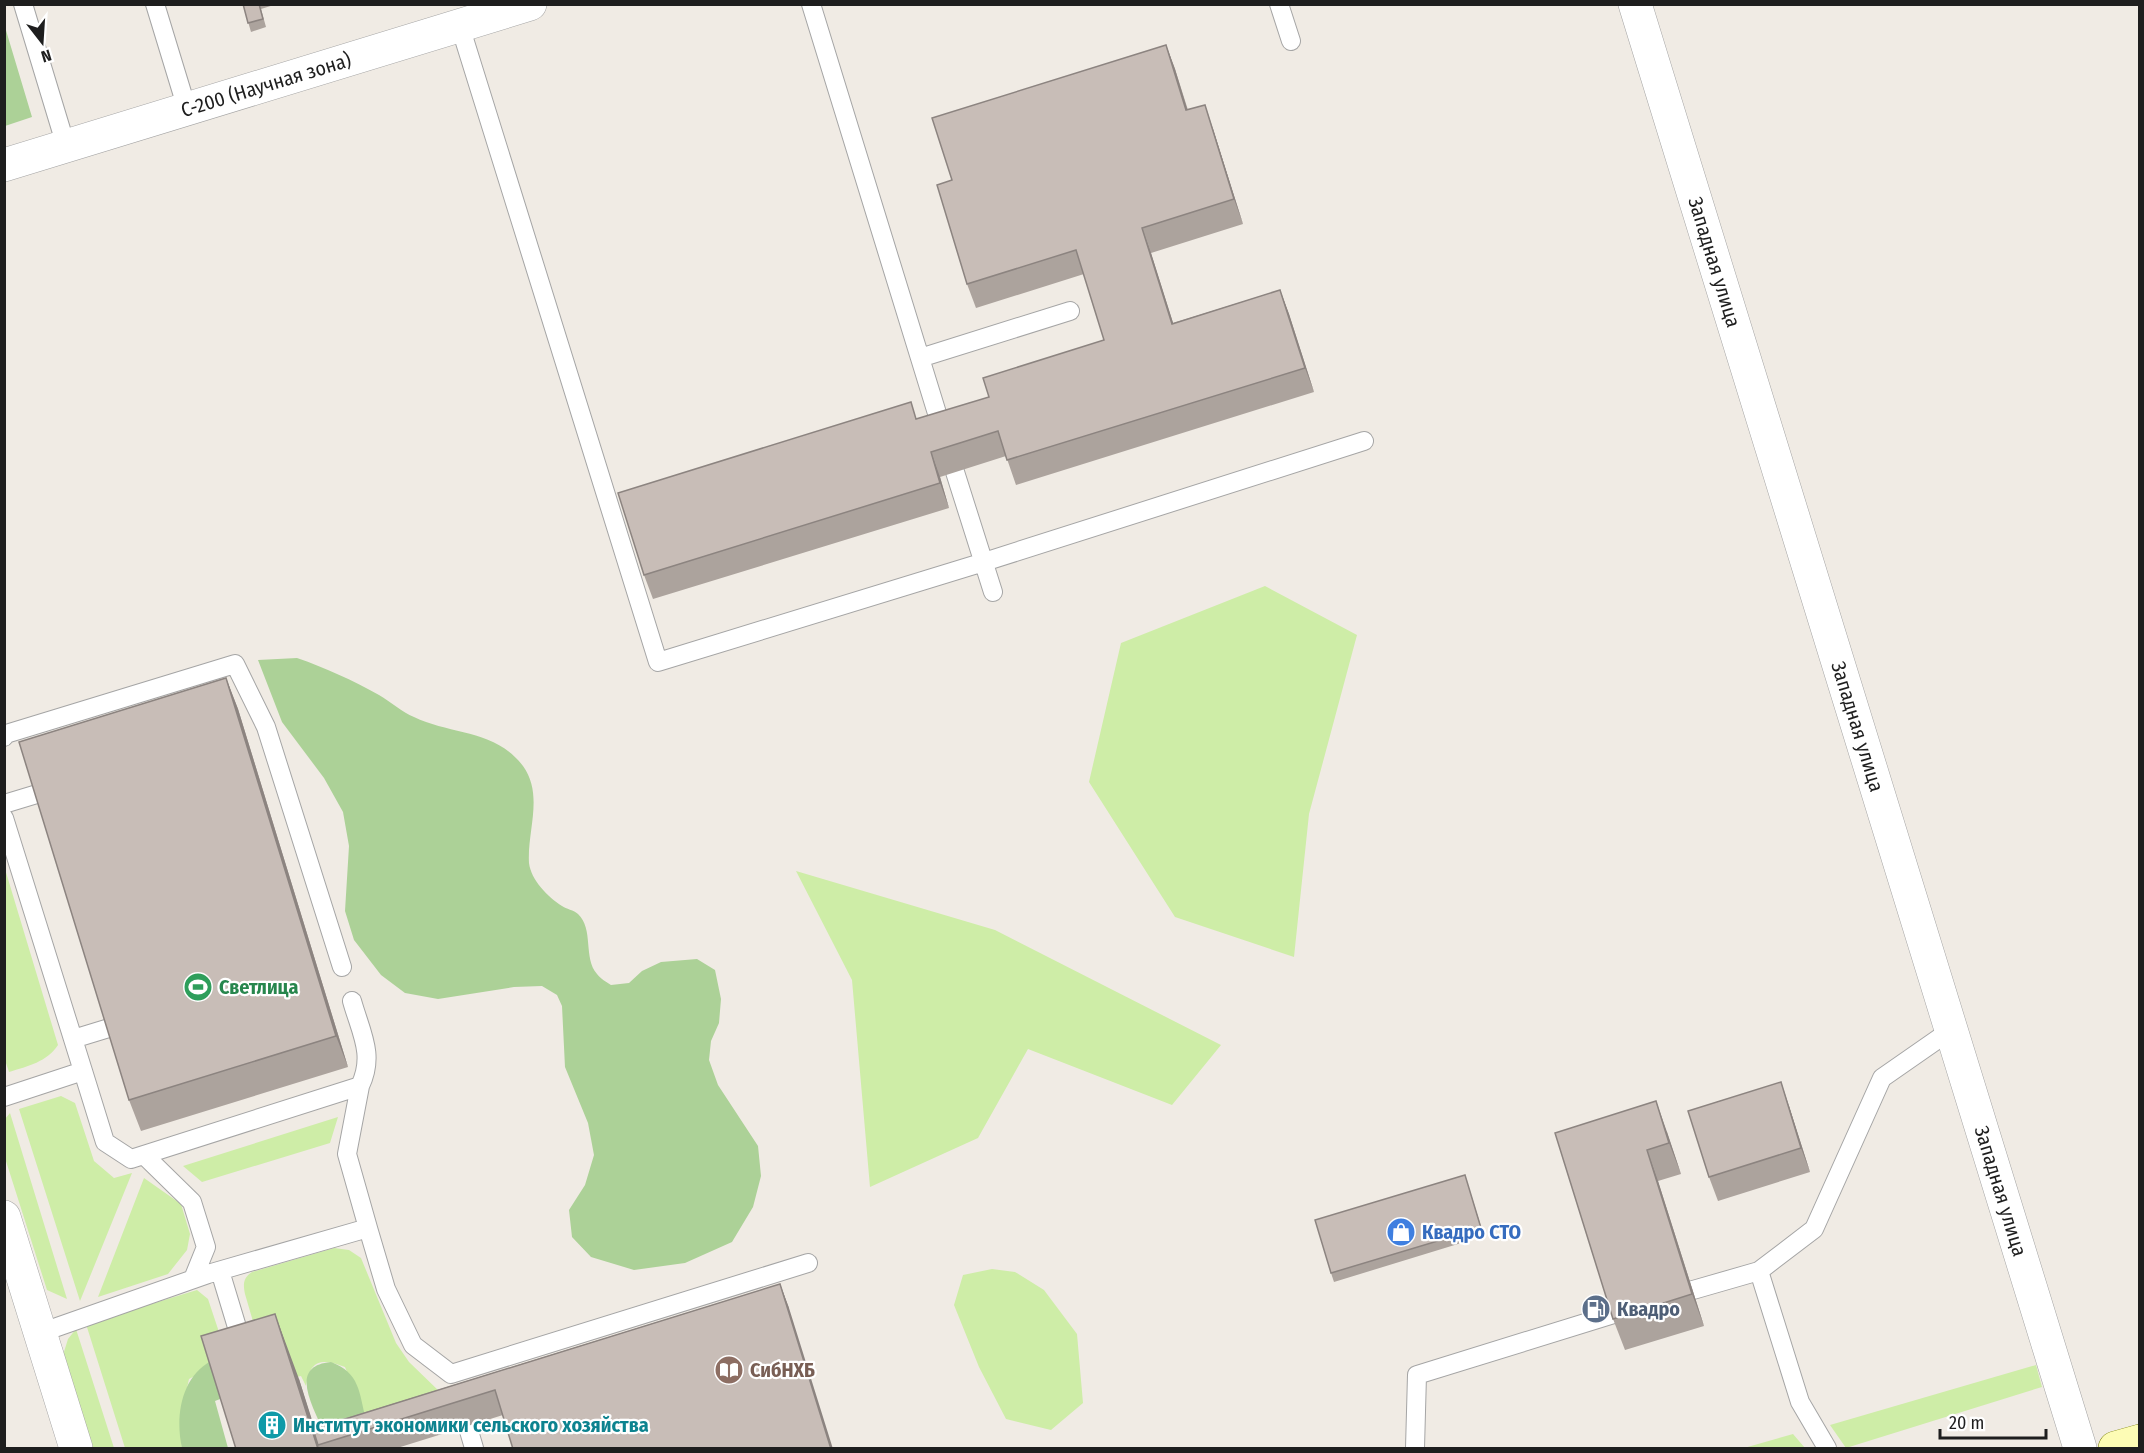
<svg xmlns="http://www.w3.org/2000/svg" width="2144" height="1453" viewBox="0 0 2144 1453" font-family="'Fira Sans Condensed',sans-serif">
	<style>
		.grass { fill: #ceeda7 }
		.forest { fill: #acd197 }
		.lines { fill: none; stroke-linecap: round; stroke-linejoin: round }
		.lane-casing { stroke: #a5a5a5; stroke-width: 20 }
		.street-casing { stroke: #a5a5a5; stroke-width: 34 }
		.secondary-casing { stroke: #757b00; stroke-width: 34 }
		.lane { stroke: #fff; stroke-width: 18 }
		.street { stroke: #fff; stroke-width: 33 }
		.secondary { stroke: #fdfcb5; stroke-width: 33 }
		.wall { fill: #aca39d }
		.shaded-wall { fill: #8c8480 }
		.building { fill: #c8bdb7; stroke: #8c8480; stroke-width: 1.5 }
		.labels { text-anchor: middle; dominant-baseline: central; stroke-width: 4.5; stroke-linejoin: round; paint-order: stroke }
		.street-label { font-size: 20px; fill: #1e1e1e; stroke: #fff }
		.leisure-label { font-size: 20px; font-weight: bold; fill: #27864d; stroke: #fff; text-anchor: start }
		.shop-label { font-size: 20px; font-weight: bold; fill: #366cbe; stroke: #fff; text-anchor: start }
		.service-label { font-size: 20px; font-weight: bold; fill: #4e5e75; stroke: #fff; text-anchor: start }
		.education-label { font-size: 20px; font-weight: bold; fill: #785e54; stroke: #fff; text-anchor: start }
		.culture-label { font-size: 20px; font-weight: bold; fill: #0d838f; stroke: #fff; text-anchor: start }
	</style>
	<rect width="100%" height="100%" fill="#f0ebe4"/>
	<!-- grass -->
	<path class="grass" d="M1265,586L1357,635L1309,814L1294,957L1175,917L1089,782L1121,643Z
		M5,869L58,1045C47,1062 28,1066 9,1072L4,1057Z
		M796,871L995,930L1221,1045L1172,1105L1028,1049L978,1138L870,1187L852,980Z
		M61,1096L75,1103L94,1161L114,1178L132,1173L80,1301L19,1109Z
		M10,1113L67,1299L47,1290L5,1158V1119Z
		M338,1117L330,1143L202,1182L183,1166Z
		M144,1178L181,1204L190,1234L187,1250L168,1274L98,1297Z
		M334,1248L349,1250L361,1258L396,1343L409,1362L440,1392L366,1420L345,1367C322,1358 310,1359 306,1386L301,1376L271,1383L245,1294C243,1284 243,1278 252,1272Z
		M992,1269L1015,1272L1044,1290L1077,1334L1083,1403L1051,1430L1006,1419L979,1367L954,1305L963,1275Z
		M197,1290L208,1299L228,1359L189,1379L180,1419L182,1448H125L86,1324Z
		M76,1329L114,1448H92L63,1355L68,1339Z
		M2036,1365L2042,1387L1846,1448L1830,1425Z
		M1793,1434L1805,1448H1744Z"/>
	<!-- forest -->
	<path class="forest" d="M5,27L32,117L5,126H4Z
		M297,658C326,668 352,680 379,695C391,702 402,712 414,717C451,735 495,729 523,766C544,795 527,831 529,863C531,880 548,897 562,906C566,909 574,910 578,914C594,929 583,958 597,974C600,978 606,982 611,985L629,983L642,971L661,962L697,959L715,970L721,999L719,1023L711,1041L709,1060L718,1085L758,1146L761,1176L753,1207L732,1242L685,1263L634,1270L591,1257L572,1237L569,1210L585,1185L594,1155L588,1123L565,1067L562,1006L557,995L542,986L514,987L438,999L405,993L381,975L354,940L345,911L349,846L343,812L324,778L282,722L258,660Z
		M211,1361L238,1392L215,1401L228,1448H182C175,1417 181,1377 211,1361Z
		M331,1362C360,1373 359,1392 366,1420L324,1433C314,1407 287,1366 331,1362Z"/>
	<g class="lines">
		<!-- lane casing -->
		<g class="lane-casing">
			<path id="lane" d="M23,4L66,146
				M155,4L187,109
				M811,4L944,436
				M1279,4L1291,41
				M460,26L658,662L984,562L1364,441
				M920,358L1070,311
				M955,472L993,592
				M4,737L6,734L235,664L266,727L342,967
				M4,804L37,794
				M4,818L83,1071L4,1097
				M73,1039L109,1028
				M83,1071L105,1142L131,1159L360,1086C375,1055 361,1033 352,1001
				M360,1086L347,1154L368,1228
				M144,1155L192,1202L206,1247L193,1279
				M220,1271L243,1347
				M1759,1271L1814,1229L1882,1078L1951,1030
				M1693,1290L1759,1271L1800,1402L1827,1448
				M40,1333L208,1274L368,1228L386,1289L413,1345L451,1374L808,1263
				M461,1404L474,1448
				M1415,1448L1417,1375L1614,1314"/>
		</g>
		<!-- street casing -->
		<g class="street-casing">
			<g id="street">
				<path id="s1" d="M1635,4L2080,1448"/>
				<path id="s2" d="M4,165L530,4"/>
				<path d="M4,1217L76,1448"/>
			</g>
		</g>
		<!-- secondary casing -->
		<g class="secondary-casing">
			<path id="secondary" d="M2115,1448L2140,1441"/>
		</g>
		<!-- lane -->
		<use href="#lane" class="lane"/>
		<!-- street -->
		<use href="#street" class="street"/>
		<!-- secondary -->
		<use href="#secondary" class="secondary"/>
	</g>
	<!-- wall -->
	<path class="wall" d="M243,4H277L261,9L266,27L251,32Z
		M1166,45L1175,69L1188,110L1213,129L1243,224L1151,253L1173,323L1280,290L1289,314L1314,392L1016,485L1006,456L940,477L949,508L653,599L644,575L917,419L989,397L1104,340L1084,274L976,308L967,284L952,180Z
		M226,678L238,709L348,1067L141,1131L129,1100Z
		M1789,1106L1810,1172L1718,1201L1709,1177Z
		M1667,1132L1681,1174L1658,1181L1704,1326L1625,1350L1613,1319L1555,1133Z
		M1465,1175L1484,1236L1334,1282L1331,1273Z
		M780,1284L789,1308L503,1415L394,1449H234L299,1379L314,1428Z"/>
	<!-- shaded-wall -->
	<path class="shaded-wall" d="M1166,45L1175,69L1195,135L1186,110Z
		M1205,105L1213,129L1243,224L1234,199Z
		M1142,228L1151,253L1181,348L1172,324Z
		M1280,290L1289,314L1314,392L1305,368Z
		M931,452L940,477L949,508L940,483Z
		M226,678L238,709L348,1067L336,1036Z
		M1781,1082L1789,1106L1810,1172L1801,1148Z
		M1656,1101L1667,1132L1681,1174L1669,1143Z
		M1647,1150L1658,1181L1704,1326L1692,1294Z
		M780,1284L789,1308L833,1449H831Z
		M275,1314L299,1379L320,1445H318L319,1449H318Z"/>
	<!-- building -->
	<path class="building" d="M243,4H259L263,19L248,23Z
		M1166,45L1186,110L1205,105L1234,199L1142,228L1172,324L1280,290L1305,368L1007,460L998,431L931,452L940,483L644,575L618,493L911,402L916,419L989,397L983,378L1104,340L1076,250L967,284L937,185L952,180L932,118Z
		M226,678L336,1036L129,1100L19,742Z
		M1781,1082L1801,1148L1709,1177L1688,1111Z
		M1656,1101L1669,1143L1647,1150L1692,1294L1613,1319L1555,1133Z
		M1465,1175L1481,1228L1331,1273L1315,1220Z
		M780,1284L831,1449H513L495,1390L318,1445L313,1429Z
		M275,1314L318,1449H236L201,1336Z"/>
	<!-- icons -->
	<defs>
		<g id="stadium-disc" transform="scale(1.5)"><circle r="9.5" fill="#2e9e5b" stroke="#fff"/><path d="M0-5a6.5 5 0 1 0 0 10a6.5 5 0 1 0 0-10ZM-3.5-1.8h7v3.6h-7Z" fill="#fff"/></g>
		<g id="shop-disc" transform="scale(1.5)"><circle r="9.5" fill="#3f7fe0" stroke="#fff"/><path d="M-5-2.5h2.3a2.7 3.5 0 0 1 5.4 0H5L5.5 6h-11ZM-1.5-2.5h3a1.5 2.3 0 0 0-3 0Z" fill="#fff"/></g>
		<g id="fuel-disc" transform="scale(1.5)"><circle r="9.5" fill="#5c6f8a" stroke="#fff"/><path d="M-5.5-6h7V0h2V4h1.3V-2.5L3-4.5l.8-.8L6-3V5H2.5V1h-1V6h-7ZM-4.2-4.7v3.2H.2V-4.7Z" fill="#fff"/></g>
		<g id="library-disc" transform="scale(1.5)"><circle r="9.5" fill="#8d6e63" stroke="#fff"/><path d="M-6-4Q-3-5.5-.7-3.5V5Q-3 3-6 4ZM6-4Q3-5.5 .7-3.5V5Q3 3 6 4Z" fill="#fff"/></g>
		<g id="building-disc" transform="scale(1.5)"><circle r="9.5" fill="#0f9aa8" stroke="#fff"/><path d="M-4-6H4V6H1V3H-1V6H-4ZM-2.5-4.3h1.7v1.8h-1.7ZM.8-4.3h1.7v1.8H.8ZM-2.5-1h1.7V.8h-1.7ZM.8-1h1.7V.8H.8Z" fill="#fff"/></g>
	</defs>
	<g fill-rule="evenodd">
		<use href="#stadium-disc" x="198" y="987"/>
		<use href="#shop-disc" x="1401" y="1232"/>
		<use href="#fuel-disc" x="1596" y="1309"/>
		<use href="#library-disc" x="729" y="1370"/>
		<use href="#building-disc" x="272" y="1425"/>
	</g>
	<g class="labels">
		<!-- street labels -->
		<g class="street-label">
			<text stroke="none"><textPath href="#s2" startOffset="274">С-200 (Научная зона)</textPath></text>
			<text stroke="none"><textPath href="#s1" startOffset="270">Западная улица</textPath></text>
			<text stroke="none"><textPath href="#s1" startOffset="756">Западная улица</textPath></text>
			<text stroke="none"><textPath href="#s1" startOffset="1242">Западная улица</textPath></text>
		</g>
		<!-- leisure labels -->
		<g class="leisure-label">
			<text x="219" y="987">Светлица</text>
		</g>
		<!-- shop labels -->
		<g class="shop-label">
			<text x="1422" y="1232">Квадро СТО</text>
		</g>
		<!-- service labels -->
		<g class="service-label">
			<text x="1617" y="1309">Квадро</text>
		</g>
		<!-- education labels -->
		<g class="education-label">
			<text x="750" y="1370">СибНХБ</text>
		</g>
		<!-- culture labels -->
		<g class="culture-label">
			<text x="293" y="1425">Институт экономики сельского хозяйства</text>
		</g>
	</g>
	<!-- border -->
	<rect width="2144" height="1453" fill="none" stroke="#1e1e1e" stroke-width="12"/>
	<!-- north arrow -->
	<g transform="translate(42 42) rotate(163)" stroke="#ffffff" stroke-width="4.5" paint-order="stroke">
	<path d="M0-4.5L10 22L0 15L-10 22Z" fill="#1e1e1e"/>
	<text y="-9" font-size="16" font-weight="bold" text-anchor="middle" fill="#1e1e1e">N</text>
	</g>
	<!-- scale -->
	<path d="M1940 1429v9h106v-9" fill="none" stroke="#1e1e1e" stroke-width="3"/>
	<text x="1949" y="1429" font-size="18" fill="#1e1e1e" stroke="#ffffff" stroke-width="4.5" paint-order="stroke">20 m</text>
</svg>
